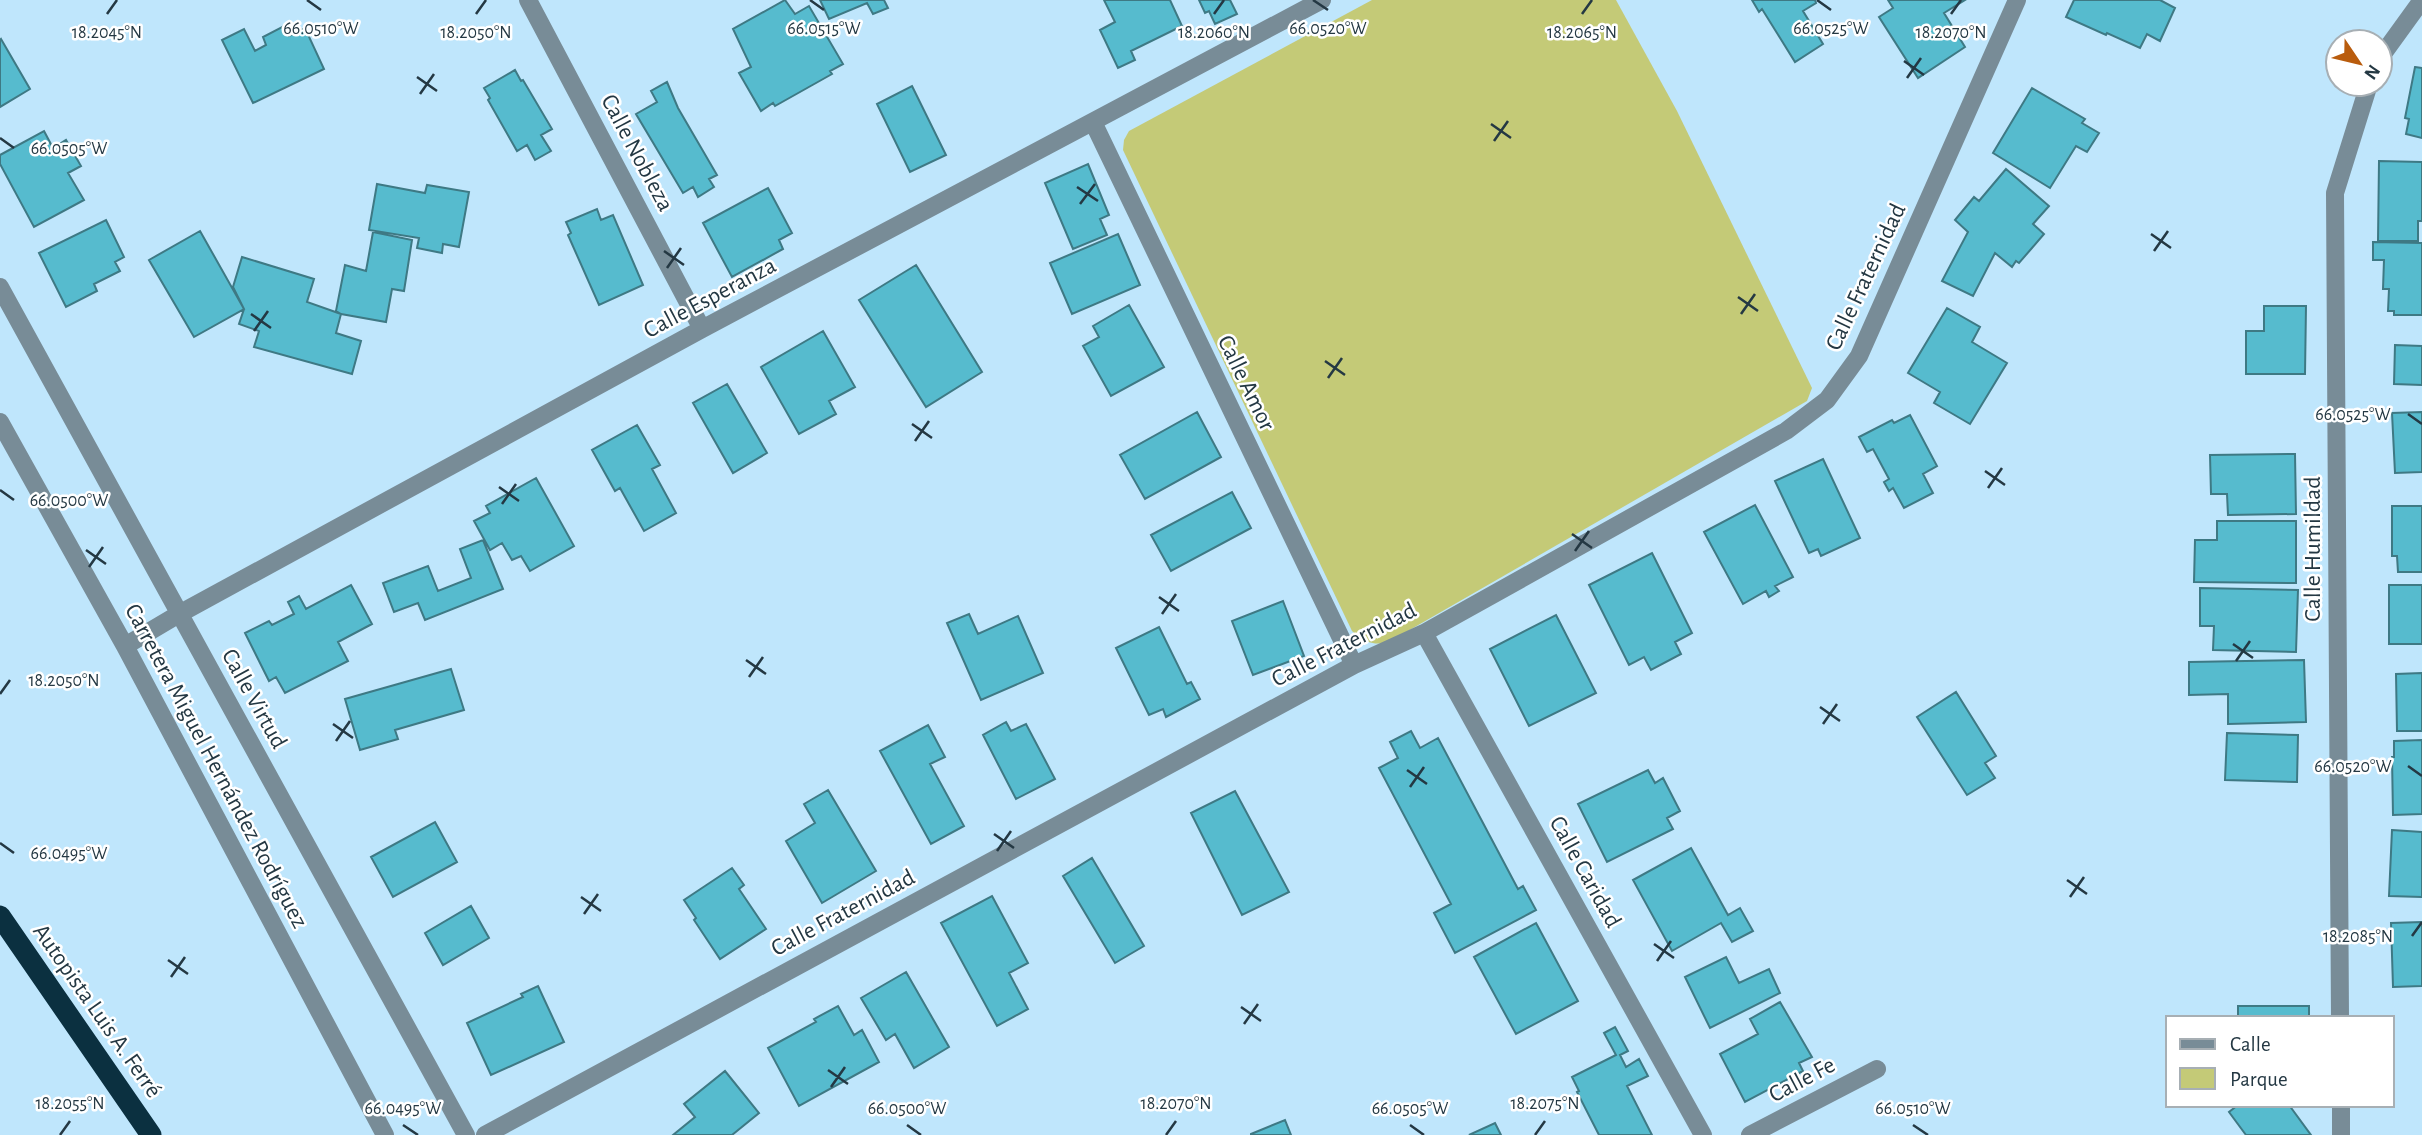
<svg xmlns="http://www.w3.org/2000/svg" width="2422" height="1135" viewBox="0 0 2422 1135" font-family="'Alegreya Sans',sans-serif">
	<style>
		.green { fill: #c4ca77 }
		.building { fill: #56bbce; stroke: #3e7984; stroke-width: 2 }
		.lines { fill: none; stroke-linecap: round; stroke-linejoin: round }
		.minor { stroke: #788c97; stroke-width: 18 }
		.highway { stroke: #0b3040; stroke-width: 21 }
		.ticks { fill: none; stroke: #243843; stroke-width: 2.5 }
		.labels { text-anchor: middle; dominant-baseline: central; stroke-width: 5; stroke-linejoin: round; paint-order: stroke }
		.street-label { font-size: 24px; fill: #243843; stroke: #fff }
		.ticks-label { font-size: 18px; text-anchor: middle; fill: #243843; stroke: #fff; stroke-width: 5; stroke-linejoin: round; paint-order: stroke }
	</style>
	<rect width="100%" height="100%" fill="#bfe6fc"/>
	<!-- green -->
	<path class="green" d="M1372,0H1616L1677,111L1812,388L1807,401L1387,643C1372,645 1363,642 1352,631L1123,150L1124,140L1129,131Z"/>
	<!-- building -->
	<path class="building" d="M785,0L795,14L809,6L843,64L830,71L832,74L775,106L773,103L761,111L739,73L751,67L733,29Z
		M820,0H884L888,8L873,14L867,3L829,19Z
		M1104,0H1170L1182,26L1131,51L1135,60L1118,68L1100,30L1115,22Z
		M1199,0H1230L1237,14L1215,24L1209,11L1205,13Z
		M1752,0H1815L1816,3L1803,11L1823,44L1795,62L1762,9L1759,12Z
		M1888,0H1965L1944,13L1965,47L1918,78L1879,17L1893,8Z
		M2074,0H2160L2175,8L2160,41L2147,34L2140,48L2107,33L2106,35L2066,17Z
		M284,26L289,36L305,28L324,69L253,103L222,40L244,29L255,51L266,45L263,37Z
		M1,39L30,89L0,107V40Z
		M2415,67L2422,68V138L2406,134L2409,119L2405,118Z
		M515,70L521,81L523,80L552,129L541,135L551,151L535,160L527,145L517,151L488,100L490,98L484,88Z
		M667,82L678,108L717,175L709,179L714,187L698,197L693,187L683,193L636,114L657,102L651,91Z
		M912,86L946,155L910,172L877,104Z
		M2032,88L2085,119L2082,123L2099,133L2087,152L2076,146L2050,188L1993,153Z
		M44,131L53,148L66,140L81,166L68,173L84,200L34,227L0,164V155Z
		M2379,161L2422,162V221H2418V241H2378Z
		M1088,164L1109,215L1100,219L1107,235L1073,249L1045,183Z
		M2006,169L2049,206L2033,224L2044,234L2019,263L2016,261L2012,267L1995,253L1973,296L1942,281L1968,232L1955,220L1974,197L1979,201Z
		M377,184L425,193L427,185L469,192L459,247L443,244L442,253L417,248L419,238L369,230Z
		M768,188L792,233L779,240L783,249L732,277L703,223Z
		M597,209L601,220L613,215L643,285L599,305L568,235L571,233L566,222Z
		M106,220L124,257L115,262L120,271L94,284L97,291L66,307L39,253Z
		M200,231L244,309L194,337L149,260Z
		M373,232L412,240L404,291L392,289L386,322L341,314L336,311L345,265L366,271Z
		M1118,234L1140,285L1072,314L1050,263Z
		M2373,242L2422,243V315H2394V311H2388L2389,289H2383L2384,260H2373Z
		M242,257L314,279L307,302L341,314L336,333L361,341L352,374L254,347L259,331L239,324L244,309L233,287Z
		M916,265L982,372L926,407L859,300Z
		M1129,305L1164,367L1111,396L1083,346L1099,337L1093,326Z
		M2264,306H2306L2305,374H2246V331H2264Z
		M1947,308L1980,327L1972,342L2007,363L1970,424L1934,403L1940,392L1908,373Z
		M823,331L855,387L829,401L836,414L799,434L761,367Z
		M2395,345L2422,346V385L2394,384Z
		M727,384L767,453L733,473L693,403Z
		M1197,412L1221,457L1145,499L1120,455Z
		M2422,412V472L2395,473L2392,413Z
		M1910,415L1937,466L1923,474L1933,493L1904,508L1893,488L1889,491L1884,482L1889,479L1873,449L1867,452L1859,437L1892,420L1894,423Z
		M637,425L660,465L652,469L676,513L644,531L620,488L615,491L592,450Z
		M2295,454L2296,514L2228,515L2227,494H2211L2210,455Z
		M1823,459L1860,538L1821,556L1818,549L1809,553L1775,481Z
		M536,478L574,546L530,571L521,556L512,560L502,543L490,550L474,521L490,513L486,506Z
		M1232,492L1251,528L1171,571L1151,535Z
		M1755,505L1793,577L1775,586L1779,591L1769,597L1766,591L1743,604L1704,532Z
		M2392,506H2422V572H2398L2397,556H2392Z
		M2217,521H2296V583L2194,582L2195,540H2217Z
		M483,540L503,589L425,620L418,603L394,612L383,583L428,566L438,591L471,578L460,549Z
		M1652,553L1692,633L1675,642L1681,654L1651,670L1644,657L1629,665L1589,585Z
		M351,585L372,624L338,642L348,661L285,693L276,677L269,681L245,633L269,621L272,625L294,614L288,602L299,596L306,609Z
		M2389,585H2422V644H2389Z
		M2200,588L2298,590L2296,652L2213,650L2214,626H2200Z
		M1283,601L1304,656L1253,675L1232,621Z
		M969,614L978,634L1018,616L1043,673L981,700L947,623Z
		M1556,615L1596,693L1529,726L1490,649Z
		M1159,627L1187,684L1191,682L1200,699L1166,717L1163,709L1149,715L1116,648Z
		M2304,660L2306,722L2228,724V694L2189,695V662Z
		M451,669L464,710L395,730L398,739L360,750L345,699Z
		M2422,673V731H2397L2396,674Z
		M1956,692L1996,756L1985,763L1995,778L1967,795L1917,717Z
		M1006,722L1011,731L1026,724L1055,779L1016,799L983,735Z
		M928,725L945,757L930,764L964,826L931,844L880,751Z
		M1411,731L1420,748L1438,738L1518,889L1523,886L1536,910L1455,953L1434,913L1451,904L1379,768L1398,758L1390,742Z
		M2227,733L2298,735L2297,782L2225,780Z
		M2422,740V814L2393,815L2392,757H2394V741Z
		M1648,770L1655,783L1663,778L1680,811L1667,818L1673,829L1607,862L1578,804Z
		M828,790L876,871L822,903L786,841L815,823L804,804Z
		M1235,791L1289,892L1242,915L1191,813Z
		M435,822L457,862L393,897L371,857Z
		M2392,830L2422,832V897L2389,896Z
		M1691,848L1728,915L1740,908L1753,931L1732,942L1721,923L1672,951L1633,880Z
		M1092,858L1144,946L1115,963L1063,876Z
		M732,868L744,885L739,889L766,929L720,959L694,920L696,918L684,900Z
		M992,896L1028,963L1009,973L1028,1009L997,1026L941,923Z
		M471,906L489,938L443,965L425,933Z
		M2422,922V986L2393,987L2391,923Z
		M1536,923L1578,1001L1516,1034L1474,957Z
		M1726,957L1739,983L1769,969L1780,993L1710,1028L1685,977Z
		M906,972L949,1047L914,1068L895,1034L886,1040L861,998Z
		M538,986L564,1042L491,1075L467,1023L523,997L521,994Z
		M1780,1002L1812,1057L1799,1063L1803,1071L1745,1102L1720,1054L1758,1034L1750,1019Z
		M838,1006L854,1035L862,1030L879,1062L799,1106L768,1048L816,1022L814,1019Z
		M2238,1006H2309V1018H2238Z
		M1615,1027L1628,1051L1620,1055L1626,1067L1639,1059L1648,1076L1627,1086L1652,1135H1599L1577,1092L1579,1091L1572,1077L1616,1055L1604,1033Z
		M725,1071L759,1113L732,1135H673L695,1117L684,1104Z
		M2238,1105H2289L2311,1135H2246L2229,1112Z
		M1285,1120L1291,1135H1251V1134Z
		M1495,1123L1501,1135H1469Z"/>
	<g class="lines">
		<!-- minor -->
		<path class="minor" d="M528,0L702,329
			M2380,58L2422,0
			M1093,122L1354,665
			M0,287L466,1135
			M0,422L125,646L385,1135
			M1424,633L1703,1135
			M125,646L179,614L702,329L1322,0
			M2340,1018L2335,193L2369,84
			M2341,1105V1135
			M485,1135L1354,665L1424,633L1786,431L1827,400L1859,356L2017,0
			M1750,1135L1877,1069"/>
		<!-- highway -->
		<path class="highway" d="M0,916L151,1135"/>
	</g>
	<!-- ticks -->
	<path class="ticks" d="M307,0L321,10M810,0L824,10M1313,0L1328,10M1817,0L1831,10M107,14L117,0M476,14L486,0M1214,14L1224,0M1582,14L1592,0M1951,14L1961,0M1904,61L1924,75M417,77L437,91M1907,78L1921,58M420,94L434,74M1491,124L1511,138M0,138L14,148M1494,141L1508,121M1077,187L1098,201M1080,204L1095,184M2151,234L2171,248M664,251L684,265M2154,251L2168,231M667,268L681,248M1738,297L1758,311M251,314L271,328M1741,314L1755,294M254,331L268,311M1325,361L1345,375M1328,378L1342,358M2408,414L2422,424M912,424L932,438M915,441L929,421M1985,471L2005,485M499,487L519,501M1988,488L2002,468M0,490L14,500M502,504L516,484M1572,534L1592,548M86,550L106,564M1575,551L1589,531M89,567L103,547M1159,597L1179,611M1162,614L1176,594M2233,644L2253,658M746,660L766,674M2236,661L2250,641M749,677L763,657M0,694L10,680M1820,707L1840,721M333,724L353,738M1823,724L1837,704M336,741L350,721M2408,766L2422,776M1407,770L1427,784M1410,787L1424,767M994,834L1014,848M0,843L14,853M997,851L1011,831M2067,880L2087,894M581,897L601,911M2070,897L2084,877M584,914L598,894M2412,936L2422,922M1654,944L1674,958M168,960L188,974M1657,961L1671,941M171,977L185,957M1241,1007L1261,1021M1244,1024L1258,1004M828,1070L848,1084M831,1087L845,1067M403,1125L418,1135M907,1125L921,1135M1410,1125L1424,1135M1913,1125L1928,1135M60,1135L70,1121M1166,1135L1176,1121M1535,1135L1545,1121"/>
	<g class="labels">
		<!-- street labels -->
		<g class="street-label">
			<text transform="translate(637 153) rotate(62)">Calle Nobleza</text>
			<text transform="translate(1866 277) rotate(-65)">Calle Fraternidad</text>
			<text transform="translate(710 298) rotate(-28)">Calle Esperanza</text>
			<text transform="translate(1246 383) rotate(64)">Calle Amor</text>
			<text transform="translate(2313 549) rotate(-90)">Calle Humildad</text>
			<text transform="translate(1344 645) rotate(-27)">Calle Fraternidad</text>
			<text transform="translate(254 699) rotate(61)">Calle Virtud</text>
			<text transform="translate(216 766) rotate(62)">Carretera Miguel Hernández Rodríguez</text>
			<text transform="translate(1585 872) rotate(61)">Calle Caridad</text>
			<text transform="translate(843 913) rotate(-28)">Calle Fraternidad</text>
			<text transform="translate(97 1011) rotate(55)">Autopista Luis A. Ferré</text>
			<text transform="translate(1802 1080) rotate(-28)">Calle Fe</text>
		</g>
	</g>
	<g class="ticks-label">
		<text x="1831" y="34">66.0525°W</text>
		<text x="824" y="34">66.0515°W</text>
		<text x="1328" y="34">66.0520°W</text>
		<text x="321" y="34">66.0510°W</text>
		<text x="107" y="38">18.2045°N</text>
		<text x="476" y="38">18.2050°N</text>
		<text x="1214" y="38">18.2060°N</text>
		<text x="1582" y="38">18.2065°N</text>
		<text x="1951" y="38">18.2070°N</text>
		<text x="69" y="154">66.0505°W</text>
		<text x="2353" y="420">66.0525°W</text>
		<text x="69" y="506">66.0500°W</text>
		<text x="64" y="686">18.2050°N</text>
		<text x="2353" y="772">66.0520°W</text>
		<text x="69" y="859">66.0495°W</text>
		<text x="2358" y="942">18.2085°N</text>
		<text x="70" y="1109">18.2055°N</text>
		<text x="1176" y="1109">18.2070°N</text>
		<text x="1545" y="1109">18.2075°N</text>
		<text x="403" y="1114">66.0495°W</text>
		<text x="907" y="1114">66.0500°W</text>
		<text x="1410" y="1114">66.0505°W</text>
		<text x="1913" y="1114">66.0510°W</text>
	</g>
	<!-- legend -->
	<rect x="2166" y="1016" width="228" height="91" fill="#ffffff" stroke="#a7afb4" stroke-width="2"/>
	<rect x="2180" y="1039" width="35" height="10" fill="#788c97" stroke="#a7afb4" stroke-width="2"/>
	<text x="2230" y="1051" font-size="21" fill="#243843">Calle</text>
	<rect x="2180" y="1068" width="35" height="21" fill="#c4ca77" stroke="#a7afb4" stroke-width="2"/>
	<text x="2230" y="1086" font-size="21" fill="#243843">Parque</text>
	<!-- north arrow -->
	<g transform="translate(2359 63) rotate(125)"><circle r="33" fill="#ffffff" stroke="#a7afb4" stroke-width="2"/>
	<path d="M0-5L12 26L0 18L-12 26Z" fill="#b95c0d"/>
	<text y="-10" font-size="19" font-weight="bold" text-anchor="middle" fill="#243843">N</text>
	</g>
</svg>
